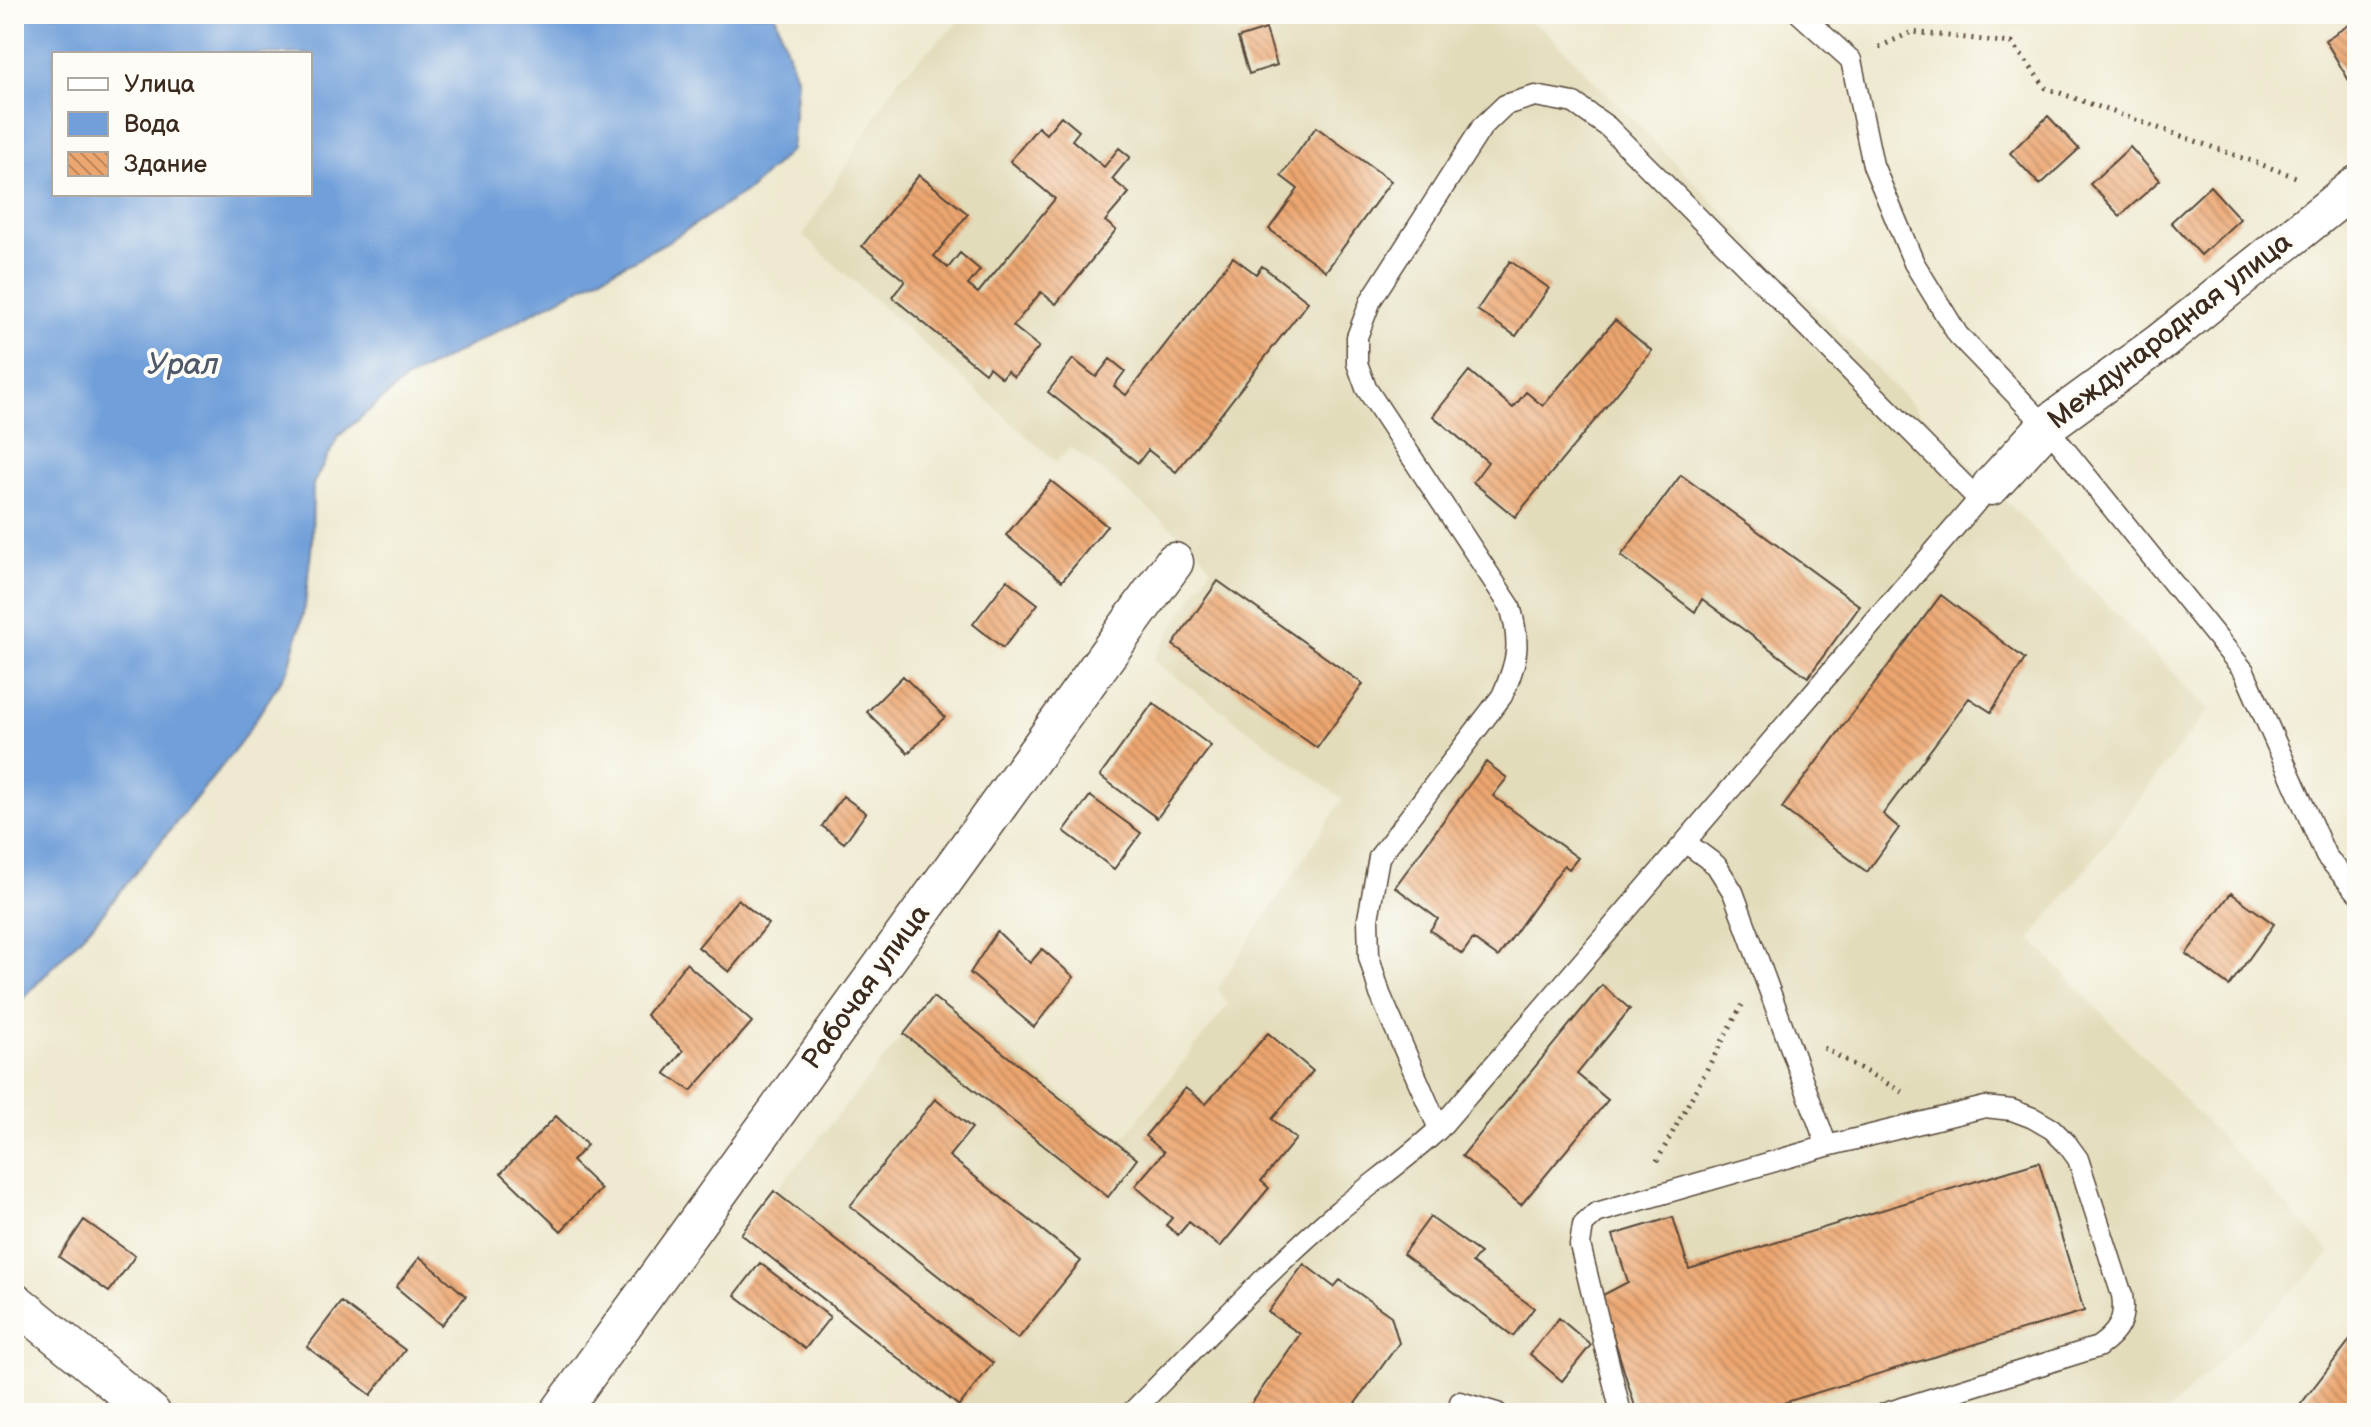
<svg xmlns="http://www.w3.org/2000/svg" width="2371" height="1427" viewBox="0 0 2371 1427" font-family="'Balsamiq Sans',sans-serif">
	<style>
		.built { fill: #e2dcba }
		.water { fill: #709fd9; stroke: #56647c; stroke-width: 2; fill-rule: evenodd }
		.building { fill: url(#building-back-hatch) }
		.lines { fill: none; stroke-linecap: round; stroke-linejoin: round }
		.lane-casing { stroke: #564739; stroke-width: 23 }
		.street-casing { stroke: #564739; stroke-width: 41 }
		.path { stroke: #564739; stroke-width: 5; stroke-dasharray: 2 6; stroke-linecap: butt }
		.lane { stroke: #fff; stroke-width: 20 }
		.street { stroke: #fff; stroke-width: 38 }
		.labels { text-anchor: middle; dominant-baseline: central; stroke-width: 8; stroke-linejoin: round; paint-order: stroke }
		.street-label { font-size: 28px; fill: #3b2a1e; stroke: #fdfcf7 }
		.water-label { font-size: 30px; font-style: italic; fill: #505969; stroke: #fdfcf7 }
	</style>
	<defs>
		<pattern id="building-back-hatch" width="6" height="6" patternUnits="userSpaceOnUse" patternTransform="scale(2)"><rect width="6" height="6" fill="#eca66f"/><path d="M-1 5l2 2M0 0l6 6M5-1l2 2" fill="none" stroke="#c0875b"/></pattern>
	</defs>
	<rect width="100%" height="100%" fill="#fdfcf7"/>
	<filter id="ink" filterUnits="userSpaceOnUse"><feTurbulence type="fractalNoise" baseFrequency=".0125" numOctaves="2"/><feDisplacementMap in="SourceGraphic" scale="16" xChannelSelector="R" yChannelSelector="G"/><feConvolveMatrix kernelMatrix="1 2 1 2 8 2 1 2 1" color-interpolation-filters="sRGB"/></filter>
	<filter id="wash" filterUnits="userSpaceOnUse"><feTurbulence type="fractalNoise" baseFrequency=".006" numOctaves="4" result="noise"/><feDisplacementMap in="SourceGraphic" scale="32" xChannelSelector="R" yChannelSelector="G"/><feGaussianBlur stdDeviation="1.8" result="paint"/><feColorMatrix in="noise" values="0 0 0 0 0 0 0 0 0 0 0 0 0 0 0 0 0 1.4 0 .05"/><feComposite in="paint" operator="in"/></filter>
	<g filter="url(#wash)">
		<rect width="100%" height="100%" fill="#eee9d0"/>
		<!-- built -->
		<path class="built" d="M967,14H1515L1544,29L2209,709L2031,939L2331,1253L2166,1413H954L959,1406L741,1234L904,1034L933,991L1121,1141L1228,1005L1218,988L1343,799L1153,660L1211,568L1198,549L1071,447L1056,462L803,236L898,79Z"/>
		<!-- water -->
		<path class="water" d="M14,14H775L797,80L791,150L750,189L669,241L405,380L339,436L313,484L312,542L305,606L289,668L239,745L98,919L14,1008ZM54,54H310V194H54Z"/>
		<g id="blocks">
			<!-- building -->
			<path class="building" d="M2357,20V94L2325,40Z
				M1266,29L1277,65L1249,74L1238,38Z
				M1061,116L1079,131L1072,140L1104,167L1119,148L1130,157L1112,179L1129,193L1105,221L1116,230L1056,304L1041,292L1013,326L1039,347L1014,377L1007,371L1002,378L989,367L985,373L892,297L905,281L862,246L919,175L968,214L934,256L948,268L960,253L980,270L968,285L978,293L1055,199L1010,161L1038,127L1046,134Z
				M2048,116L2079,149L2040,185L2010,153Z
				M1316,127L1391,181L1326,271L1269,229L1298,189L1281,176Z
				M2130,147L2160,180L2120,216L2090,184Z
				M2210,186L2240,219L2201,255L2171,222Z
				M1233,257L1256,274L1262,266L1308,302L1176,472L1148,450L1138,463L1048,392L1073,359L1096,377L1110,359L1125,371L1114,386L1126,395Z
				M1510,261L1549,288L1516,336L1477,310Z
				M1615,320L1652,351L1515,517L1473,482L1488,462L1433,416L1469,371L1513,408L1526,392L1543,406Z
				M1681,475L1860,606L1808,677L1702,599L1695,612L1621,556Z
				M1051,481L1107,526L1062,581L1006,535Z
				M1007,580L1038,604L1003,648L973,624Z
				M1218,581L1363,684L1317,748L1173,645Z
				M1941,595L2025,659L1991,712L1969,698L1883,814L1899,828L1867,872L1782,808Z
				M903,676L945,717L908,753L867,712Z
				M1153,703L1211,746L1157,818L1100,776Z
				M1486,762L1507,778L1493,796L1578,858L1569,869L1564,865L1498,957L1473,939L1462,954L1430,930L1438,919L1395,887Z
				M843,796L866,813L844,843L822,826Z
				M1090,796L1141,833L1114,869L1064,831Z
				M2231,893L2274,924L2229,986L2186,954Z
				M738,899L768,924L729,972L698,947Z
				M997,931L1030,963L1042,949L1074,977L1034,1027L970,973Z
				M686,963L752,1022L691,1091L665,1073L683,1051L646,1015Z
				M1602,985L1630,1009L1577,1074L1608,1100L1521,1205L1462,1156Z
				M933,997L1137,1159L1108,1197L904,1034Z
				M1268,1033L1313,1071L1272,1119L1296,1139L1261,1181L1269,1188L1220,1247L1189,1222L1178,1235L1166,1225L1172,1218L1135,1186L1164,1152L1145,1136L1185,1088L1206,1104Z
				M935,1099L972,1128L949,1156L1081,1261L1018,1339L850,1206Z
				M556,1116L587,1145L572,1161L601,1189L561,1231L501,1173Z
				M2039,1162L2084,1311L1750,1413H1637L1601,1296L1628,1282L1613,1235L1673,1217L1689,1269Z
				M774,1191L993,1363L959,1406L741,1234Z
				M1430,1217L1480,1253L1472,1263L1534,1308L1513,1336L1403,1254Z
				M84,1220L135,1256L109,1292L59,1257Z
				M420,1257L466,1296L441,1325L396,1287Z
				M760,1263L830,1317L805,1349L735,1295Z
				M1304,1264L1334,1287L1340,1280L1391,1316L1399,1343L1348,1413H1245L1300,1334L1268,1312Z
				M341,1302L405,1350L371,1395L307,1347Z
				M1559,1318L1591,1345L1562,1381L1530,1354Z
				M2357,1331V1413H2294Z"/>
		</g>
	</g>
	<g filter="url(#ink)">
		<use href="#blocks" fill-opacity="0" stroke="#564739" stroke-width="2"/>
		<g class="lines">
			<!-- lane casing -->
			<g class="lane-casing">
				<path id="lane" d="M1800,14L1851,60L1873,165L1914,263L1958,335L2046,426L2244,671L2326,856L2357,892
					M1685,842L1716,865L1733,892L1827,1146L1985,1107L2012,1110L2033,1118L2052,1129L2067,1144L2078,1159L2122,1295C2126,1320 2118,1333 2098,1347L1886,1413
					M1439,1129L1380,994L1369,957L1368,919L1379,857L1502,696C1518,661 1521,643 1510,606L1366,388L1357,363V337L1371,300L1482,127L1505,105L1535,96L1574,103L1608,127L1979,500
					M1460,1402L1497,1413
					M1131,1413C1199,1345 1265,1273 1338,1211C1372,1183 1407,1159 1439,1129L1985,492
					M1621,1413L1580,1245L1583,1225L1596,1213L1827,1146"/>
			</g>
			<!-- street casing -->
			<g class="street-casing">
				<path id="street" d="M1991,486L2046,426L2161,342L2357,185
					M14,1301L151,1413
					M559,1413L1174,562"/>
			</g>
			<!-- path -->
			<path class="path" d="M1879,47L1912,32L2012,43L2046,88L2299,178
				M1824,1048L1906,1094
				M1657,1161L1742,1005"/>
			<!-- lane -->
			<use href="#lane" class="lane"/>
			<!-- street -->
			<use href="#street" class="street"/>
		</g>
	</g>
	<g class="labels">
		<!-- street labels -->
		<g class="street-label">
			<text transform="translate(2170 331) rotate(-38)">Международная улица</text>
			<text transform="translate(866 987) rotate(-54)">Рабочая улица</text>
		</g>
		<!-- water labels -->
		<g class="water-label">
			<text x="183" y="365">Урал</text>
		</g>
	</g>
	<!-- margin -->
	<rect width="2371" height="1427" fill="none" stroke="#fdfcf7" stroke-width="48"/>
	<!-- legend -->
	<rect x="52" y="52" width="260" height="144" fill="#fdfcf7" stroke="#afa8a0" stroke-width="2"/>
	<rect x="68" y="78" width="40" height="12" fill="#ffffff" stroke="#afa8a0" stroke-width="2"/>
	<text x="124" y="92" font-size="24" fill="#3b2a1e">Улица</text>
	<rect x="68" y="112" width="40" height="24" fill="#709fd9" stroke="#afa8a0" stroke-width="2"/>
	<text x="124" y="132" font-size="24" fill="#3b2a1e">Вода</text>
	<rect x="68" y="152" width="40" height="24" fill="url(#building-back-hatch)" stroke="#afa8a0" stroke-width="2"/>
	<text x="124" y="172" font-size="24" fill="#3b2a1e">Здание</text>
</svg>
